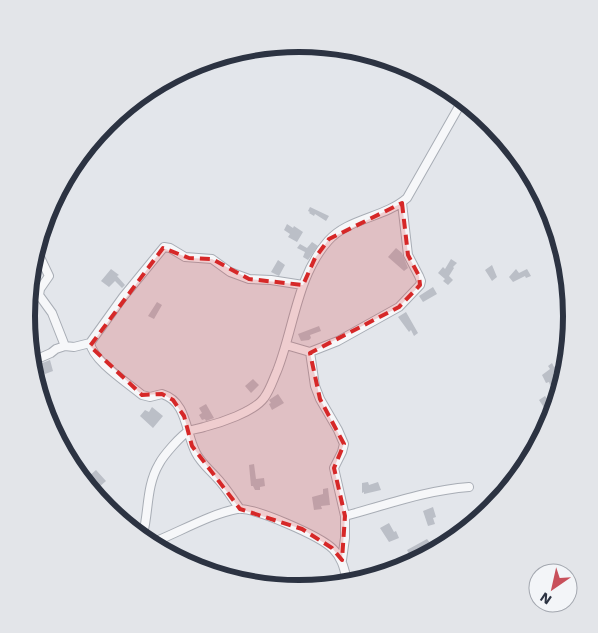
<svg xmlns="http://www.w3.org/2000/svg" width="598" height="633" viewBox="0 0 598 633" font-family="'Work Sans',sans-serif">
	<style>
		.building { fill: #bbbfc7 }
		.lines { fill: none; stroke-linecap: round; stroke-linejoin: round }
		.minor-casing { stroke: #a8adb5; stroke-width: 10 }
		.minor { stroke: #f6f7f9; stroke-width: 8 }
		.marked { fill: #d62828; fill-opacity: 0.2; stroke: #d62828; stroke-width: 4; stroke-dasharray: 10 6; stroke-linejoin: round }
		.rim { fill: none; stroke: #2c3342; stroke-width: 6 }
	</style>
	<rect width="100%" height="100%" fill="#e3e6eb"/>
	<!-- building -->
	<path class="building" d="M310,207L329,216L326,221L315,214L314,216L309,213L310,212L308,211Z
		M287,224L293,228L294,226L303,232L297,242L288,237L290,234L284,230Z
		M312,242L318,246L308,260L303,257L305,252L297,248L300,244L307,248Z
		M396,248L402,253L408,268L404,271L388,257Z
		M451,259L457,263L453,267L454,268L449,276L453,280L448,285L443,281L445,279L438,273L443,267L445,269Z
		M278,260L285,265L279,276L271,272Z
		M492,265L497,277L492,281L485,270Z
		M111,269L119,275L117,276L125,285L122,288L115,281L109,287L101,281Z
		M516,269L519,273L527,269L531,276L526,278L525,276L513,282L509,277Z
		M433,287L437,294L423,302L419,296Z
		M157,302L162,305L154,319L148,316Z
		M406,312L418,333L414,336L411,330L409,332L398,317Z
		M319,326L321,331L310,335L311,338L309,340L301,341L298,334Z
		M50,360L53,371L45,374L40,364Z
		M552,363L554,367L559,363L562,366L553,373L557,381L550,385L549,382L546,383L542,375L550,369L548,366Z
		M253,379L259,385L251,393L245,386Z
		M278,394L284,403L272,410L269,404L271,403L269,400Z
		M545,396L551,404L545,409L539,400Z
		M206,404L214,418L206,421L205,419L202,420L199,415L202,413L199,408Z
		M152,407L163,416L153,428L140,416L145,410L149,412Z
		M254,464L256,479L264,478L265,486L260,487V490H255L253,486H251L249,465Z
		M96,470L106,481L98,488L89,476Z
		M368,482L369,485L378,482L381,490L364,494V492L362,493V483Z
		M328,488L330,505L321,506L322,509L314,510L312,497L323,494V489Z
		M100,489L107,498L102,503L95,493Z
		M433,507L436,517L433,518L435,524L428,526L423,511Z
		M389,523L394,532L396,531L399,538L389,542L380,528Z
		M427,539L434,548L417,556L419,558L413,562L407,550Z"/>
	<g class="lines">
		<!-- minor casing -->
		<g class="minor-casing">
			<path id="minor" d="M39,255L49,276L40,289L39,295L52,313L65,346
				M90,343L123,297L164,247L170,248L185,257L212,259L230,272L249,279L271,280L303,285
				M90,343C93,361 128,383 142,395L150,397L162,394C188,402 185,433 196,453C201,463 209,469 216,477C225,486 232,498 240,509
				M286,345L310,352L338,341L399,307L420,285L421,281L419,276L408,255L402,203
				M310,352L315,386L320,399L338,430L344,444L342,452L334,468L345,516V538L342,560
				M35,360L51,353L56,349L65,346L74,347L90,343
				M345,516C386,505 427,490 469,487
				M143,534C149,511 146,486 159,464C163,456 181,435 189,431C193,429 199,429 204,427C220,423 254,412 264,398C270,390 273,380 277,371C294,328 297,276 328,241C348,218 384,218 407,198L461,103
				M154,542C179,532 213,513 237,509C254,507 320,536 333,549C342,558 344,568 347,580"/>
		</g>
		<!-- minor -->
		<use href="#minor" class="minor"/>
	</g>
	<!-- marked area -->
	<path class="marked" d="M402,203L408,255L419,276L420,285L399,307L310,353L320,399L344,444L334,468L345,516L342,560L332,548L302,529L240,509L192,446L184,416L173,400L162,394L142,395L90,346L163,248L189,258L212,259L249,279L303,285L315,258L329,239Z"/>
	<!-- crop -->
	<path d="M0 0H598V633H0ZM35 316a264 264 0 1 1 528 0a264 264 0 1 1-528 0Z" fill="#e3e5e9" fill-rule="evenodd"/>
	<path class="rim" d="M35 316a264 264 0 1 1 528 0a264 264 0 1 1-528 0Z"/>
	<!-- north arrow -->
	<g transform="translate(553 588) rotate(214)"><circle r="24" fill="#f3f5f8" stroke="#a3a7af"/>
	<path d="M0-4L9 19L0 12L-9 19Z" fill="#c8505b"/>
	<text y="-8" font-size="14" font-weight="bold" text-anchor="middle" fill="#2c3342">N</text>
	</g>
</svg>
